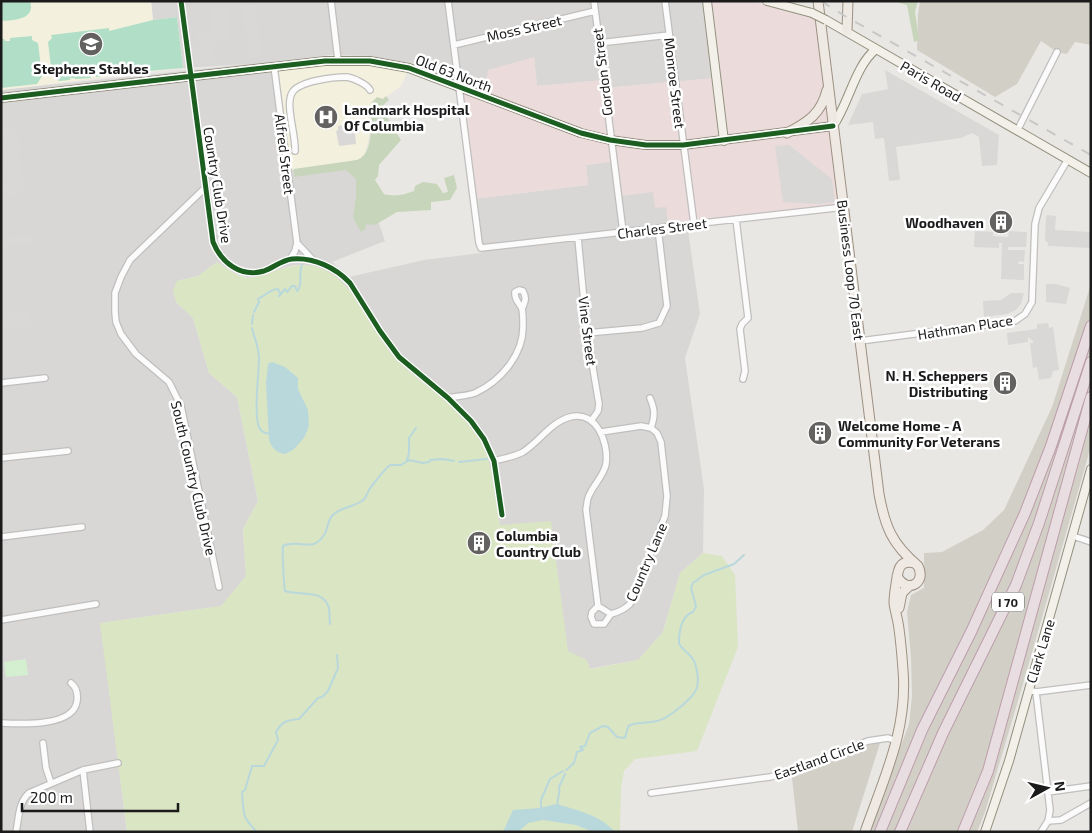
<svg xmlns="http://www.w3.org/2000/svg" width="1092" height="833" viewBox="0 0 1092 833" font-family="'Exo 2',sans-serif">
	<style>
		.residential { fill: #d8d7d5 }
		.commercial { fill: #ebdbdb }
		.education { fill: #f3f1de }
		.construction { fill: #d2d0c6 }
		.grass { fill: #dae5c4 }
		.forest { fill: #c7d6ba }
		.park { fill: #d3efd0 }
		.pitch { fill: #b1dec6 }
		.parking { fill: #d9d8d7 }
		.water { fill: #b9d8dc }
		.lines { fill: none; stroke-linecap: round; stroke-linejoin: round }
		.stream { stroke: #b9d8dc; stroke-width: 2 }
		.street-casing { stroke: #c0bfbe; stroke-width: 8 }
		.secondary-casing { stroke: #92917e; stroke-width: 10 }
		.primary-casing { stroke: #9d9183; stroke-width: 11 }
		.highway-casing { stroke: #bc9daa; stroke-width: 12 }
		.street { stroke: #fcfbfb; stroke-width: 5.5 }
		.secondary { stroke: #f2f0e9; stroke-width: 8 }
		.primary { stroke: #efe9e3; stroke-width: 9 }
		.highway { stroke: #e8dee1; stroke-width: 10 }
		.rail { stroke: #c9c8c8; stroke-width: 2; stroke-dasharray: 10 10; stroke-linecap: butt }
		.secondary-bridge-casing { stroke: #92917e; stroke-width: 10; stroke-linecap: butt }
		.secondary-bridge { stroke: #f2f0e9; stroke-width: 8 }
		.cycleway-casing { stroke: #fff; stroke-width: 8 }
		.cycleway { stroke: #1b5e20; stroke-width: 5 }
		.labels { text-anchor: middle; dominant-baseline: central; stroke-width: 5; stroke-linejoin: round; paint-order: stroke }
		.shield { fill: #fff; stroke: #5f5f5f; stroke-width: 1 }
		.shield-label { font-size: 12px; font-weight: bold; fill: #1b1b1b }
		.street-label { font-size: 14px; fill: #1b1b1b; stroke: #fff }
		.poi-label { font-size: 14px; font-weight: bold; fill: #1b1b1b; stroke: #fff; text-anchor: start }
	</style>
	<rect width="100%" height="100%" fill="#e9e7e4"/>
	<!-- residential -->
	<path class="residential" d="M151,1H704L716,78L605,88L604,80L537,86L534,57L485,90L417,64L371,56L330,55L270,62L284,171L357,160L385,241L332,262L349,277L424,260L481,253L474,199L588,185L586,165L615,161L653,192L666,207L687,223L700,314L685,358L704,489L703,553L680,573L663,632L638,660L570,672L500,525L491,474L465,420L450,404L403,367L387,349L357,301L320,268L307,265H294L248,278L232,272L217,262L198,276L177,281L176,302L193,318L209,373L237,397L258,501L243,529L246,576L222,606L101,623L127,832H1V90L249,64L183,68L177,18L153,20Z"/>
	<!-- commercial -->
	<path class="commercial" d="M704,1H748L803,14L819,20L843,206L668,225L666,207L655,208L653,192L620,196L614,161L586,165L588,185L474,199L459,81L485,90L488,70L534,57L537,86L604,80L606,88L715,78Z"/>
	<!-- education -->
	<path class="education" d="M1,1H151L153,20L177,17L183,68L1,90Z
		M338,60L409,68L401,86L383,99L371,103L370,131L365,155L357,160L287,170L274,66Z"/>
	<!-- construction -->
	<path class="construction" d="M920,1H1091V45L1075,42L1067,54L1057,52L1041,41L1017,84L995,97L917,50L918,14Z
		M1091,284V446L1025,677L985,812L977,832H869L909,724L912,696L911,658L907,612L911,595L924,588V553L942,552L983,530L1004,510L1052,407Z
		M881,740L852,832H798L792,778Z"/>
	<!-- grass -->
	<path class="grass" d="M217,262C226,268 236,276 247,278C252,278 260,275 265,274C284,268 301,261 320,268C354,281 367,321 387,348C403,371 428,385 449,403C463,415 475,431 484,447C492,462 496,506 500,525L551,521L568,651L587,660L590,669L638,660L663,632L680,573L703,553L722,556L735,575L738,647L697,751L635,759L624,771L621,789L620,832H127L100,623L221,606L246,576L243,529L258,501L237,397L209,373L193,318L176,302L173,290L177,281L198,276Z"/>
	<!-- forest -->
	<path class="forest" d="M893,1H918L915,12L919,40L914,42L907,5Z
		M386,96L389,100L381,107L401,140L379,165L378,176L375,180L384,194C395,197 403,195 414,191L415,186L423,182L437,184L443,193L448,192L444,178L454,175L457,188L450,200L431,202V210L397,212L375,225L366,224L365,229L361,232L353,218L356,196V179L346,170L294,177V169L357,160C360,159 362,157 364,155C373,145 371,116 371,103L377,97L383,99Z"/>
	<!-- park -->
	<path class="park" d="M26,659L28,675L6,677L4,662Z"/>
	<!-- pitch -->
	<path class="pitch" d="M1,1H30C36,20 14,20 1,21Z
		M177,17L183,68L137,72V70L132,71V73L117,75L116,73L111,74V75L96,77V75L91,76V78L75,79V78H70V80L59,81L52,75L48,42L52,38L51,35L109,28V31L153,20Z
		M32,36V40L38,43L42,76L37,84L1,88V39H4L5,41H10V38Z"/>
	<!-- parking -->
	<path class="parking" d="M255,4L261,56L250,58L246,25H242L241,6Z
		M227,8L231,40L198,44L197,32L213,30L211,10Z
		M213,46L215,63L196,65L194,48Z
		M885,70L999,135L997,165L982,166L979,137L972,133L961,138L896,147L900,180L889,181L884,138L875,139L873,122L848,125L862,94L888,89Z
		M359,123L360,133L355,134L356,144L339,146L336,131L338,130V126Z
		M16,126L20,156H16V159H20L25,191L20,192V196L1,199V184L9,183L10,187L13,184L12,181H8L3,145H7V142L3,139V144H1V128Z
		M789,145L832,179L835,202L820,204L783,202L775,146Z
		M1047,215L1056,216L1055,230L1091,232L1090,248L1048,246V243L1045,240L1046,218Z
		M975,231L993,232V236L1008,237L1009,231L1027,232L1026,247H1008V250H1025L1024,262L1019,261L1018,264H1024V280L1001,279L1002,243H999V248L974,247Z
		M30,235L31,244L9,246L10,254L1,255V239Z
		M1046,284H1056L1070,288L1066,304L1046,302Z
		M1011,293H1024L1021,304L1016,310L1007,314L984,317L983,301L1001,300Z
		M24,311L32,319L35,326L1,330V313Z
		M1048,323L1049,328L1053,327L1059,370L1053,371L1051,378L1039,380L1037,367L1033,368L1030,343H1033V341L1028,337V342L1008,345L1007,333L1037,329V324Z"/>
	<!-- water -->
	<path class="water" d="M272,362L285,367L298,378V389L308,410L309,426L304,438L293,450L285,454C277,453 271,448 269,439L266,383L268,364Z
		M556,804C577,810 600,815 615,832H593L576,825L543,820L528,823L518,832H503L513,810L540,808Z"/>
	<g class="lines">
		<!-- stream -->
		<path class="stream" d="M279,296L285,289L287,292L292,286H295L297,291L298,290C303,283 298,274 302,265
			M254,312L259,302L258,299C265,296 270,289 278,289L280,293
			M252,324L253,315
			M252,328C254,337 259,348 259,358C259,372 253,419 260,429C262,433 266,433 270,434
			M407,460L409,453V438L416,428
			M459,462L487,459
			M330,624C329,619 330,613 329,608C323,588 299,596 285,591C284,588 282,549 283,546C294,540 309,548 316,543C330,534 325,524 332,516C338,508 353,507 362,501C366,499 366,495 368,492C370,487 386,468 390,465H401L409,460L423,463L429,462L430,460L443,459L454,461
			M566,770L574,763L577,752L583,750L580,747L585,746L590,733L603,726L608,727L617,737L625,738L628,727L630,725C639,722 648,723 657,721C668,719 695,697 697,687C699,680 697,670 695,663C692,654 682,651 679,643C679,631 681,616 693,612L696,606L691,588L693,583L704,575L734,564L744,555
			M558,806C556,799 561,794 559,787L565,774
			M541,809V800L550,779L563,771
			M257,832C241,816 244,814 242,792L245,790L252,766H264L278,740L276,732C282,721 288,720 299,719L318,698L322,697L328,691L338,668L337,655"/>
		<!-- street casing -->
		<g class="street-casing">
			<path id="street" d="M181,1L213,242C221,262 240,278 264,271C273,268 282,260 292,259C314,257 336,268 350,283L380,331L399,357L448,398L471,421L484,439L494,461L502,515
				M331,1L338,60
				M448,1L479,243L481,248L844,207
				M594,1L623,232
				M665,1L694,224
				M599,43L669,35
				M454,45L595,11
				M274,66L297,243L295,251L290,259
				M1017,131L1057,52
				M295,151C296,135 285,105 292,93C298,81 334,77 347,77C353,78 367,84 370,90
				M206,187L130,260L121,277L115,293V312L116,322L121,334L136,354L169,382L181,406L219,587
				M736,219L748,318L742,324L740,329L745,371L743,379
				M578,238L587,333L599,404L598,411L591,421
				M297,243L314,261
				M587,333L642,328L659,323L667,306L658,228
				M860,341L1015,321L1025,314L1032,302L1035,224L1039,208L1067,161
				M1,383L45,378
				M448,398C457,396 467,396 475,393C501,381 524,354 523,325C523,320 523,313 522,309C519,302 514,300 515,292L519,290L523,291C527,298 525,302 522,309
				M650,398C655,410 655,416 651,428
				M1,458L68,451
				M494,461C504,458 514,457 523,452C539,442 551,422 570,417C596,410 609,442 606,464C604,476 592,486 588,498C587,501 587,506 586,509L598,606L611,614C619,612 624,610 630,604L665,516L667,496L661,442L657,433L651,428L641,426L601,432
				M1073,536L1091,542
				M1,537L82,527
				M598,606L592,612L591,617L594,624H604L611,614
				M1,620L96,604
				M1032,691L1036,692L1091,685
				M1036,692L1050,810L1048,821L1041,832
				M1,723C21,724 74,727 77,701C78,694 76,687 71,683
				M43,743L46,768L51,783
				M83,770L90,832
				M1048,792L1091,786
				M651,793L770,777L792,771L868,741L888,738L897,741
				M1048,821L1061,820L1091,803
				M16,832C19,818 18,803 29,793L83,770L118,763"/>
		</g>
		<!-- secondary casing -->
		<g class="secondary-casing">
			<path id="secondary" d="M707,1L724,141
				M767,1L812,13
				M826,20L1091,173
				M1,98L325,61H370L409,68L581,133L610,140L646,145H683L833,126C849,103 855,66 876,49
				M985,832L1009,761L1091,469"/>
		</g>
		<!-- primary casing -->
		<g class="primary-casing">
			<path id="primary" d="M818,1L879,494C885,527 892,544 918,566C927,584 906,594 897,576
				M847,31L848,1
				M787,133C808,122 821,114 827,90
				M899,608L902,593L909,586
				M865,832C884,778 908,729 903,670C902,656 901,643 899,629C898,620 895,611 894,603C894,596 895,590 896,584C898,572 898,559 914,563"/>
		</g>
		<!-- highway casing -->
		<g class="highway-casing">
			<path id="highway" d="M880,832L922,730L971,632L1025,513L1051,446L1091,326
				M900,832L943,733L1016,585L1039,523L1091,362
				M963,832L988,771L1091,397"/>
		</g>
		<!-- street -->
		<use href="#street" class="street"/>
		<!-- secondary -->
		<use href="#secondary" class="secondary"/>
		<!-- primary -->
		<use href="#primary" class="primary"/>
		<!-- highway -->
		<use href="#highway" class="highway"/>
		<!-- rail -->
		<path class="rail" d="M821,1L845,16L1091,155"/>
		<!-- secondary-bridge casing -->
		<g class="secondary-bridge-casing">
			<path id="secondary-bridge" d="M812,13L826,20"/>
		</g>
		<!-- secondary-bridge -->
		<use href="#secondary-bridge" class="secondary-bridge"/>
		<!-- cycleway casing -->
		<g class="cycleway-casing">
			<path id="cycleway" d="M181,1L213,242C221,262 240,278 264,271C273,268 282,260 292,259C314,257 336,268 350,283L380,331L399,357L448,398L471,421L484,439L494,461L502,515
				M1,98L325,61H370L409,68L581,133L610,140L646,145H683L833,126"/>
		</g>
		<!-- cycleway -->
		<use href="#cycleway" class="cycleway"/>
	</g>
	<!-- icons -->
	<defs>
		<g id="school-disc" transform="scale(1.25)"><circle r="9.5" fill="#636261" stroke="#fff"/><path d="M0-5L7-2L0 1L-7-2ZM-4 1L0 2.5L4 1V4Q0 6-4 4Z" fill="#fff"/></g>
		<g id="hospital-disc" transform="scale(1.25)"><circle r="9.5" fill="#636261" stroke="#fff"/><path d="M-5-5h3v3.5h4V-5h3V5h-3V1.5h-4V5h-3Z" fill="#fff"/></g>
		<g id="building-disc" transform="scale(1.25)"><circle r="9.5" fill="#636261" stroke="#fff"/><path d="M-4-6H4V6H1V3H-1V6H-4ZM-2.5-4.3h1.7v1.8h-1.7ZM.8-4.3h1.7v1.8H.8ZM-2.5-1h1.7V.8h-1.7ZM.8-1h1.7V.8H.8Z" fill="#fff"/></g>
	</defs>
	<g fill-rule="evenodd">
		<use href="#school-disc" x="91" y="44"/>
		<use href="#hospital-disc" x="326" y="117"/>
		<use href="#building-disc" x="1001" y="222"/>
		<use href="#building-disc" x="1005" y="383"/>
		<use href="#building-disc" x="820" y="433"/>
		<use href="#building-disc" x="479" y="543"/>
	</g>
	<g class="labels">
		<!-- shield labels -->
		<rect class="shield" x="992" y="592.5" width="32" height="19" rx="4"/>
		<g class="shield-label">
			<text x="1008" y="602">I 70</text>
		</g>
		<!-- street labels -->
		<g class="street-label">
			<text transform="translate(524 28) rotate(-13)">Moss Street</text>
			<text transform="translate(602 72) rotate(-97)">Gordon Street</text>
			<text transform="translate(454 73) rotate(21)">Old 63 North</text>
			<text transform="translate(931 81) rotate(30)">Paris Road</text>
			<text transform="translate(675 83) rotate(83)">Monroe Street</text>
			<text transform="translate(285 154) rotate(83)">Alfred Street</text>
			<text transform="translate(218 185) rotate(81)">Country Club Drive</text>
			<text transform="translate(662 228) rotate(-7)">Charles Street</text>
			<text transform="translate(851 270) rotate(83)">Business Loop 70 East</text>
			<text transform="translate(965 327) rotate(-9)">Hathman Place</text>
			<text transform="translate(588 331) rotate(83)">Vine Street</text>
			<text transform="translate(194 478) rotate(77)">South Country Club Drive</text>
			<text transform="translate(646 562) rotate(-67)">Country Lane</text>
			<text transform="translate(1040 651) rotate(-73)">Clark Lane</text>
			<text transform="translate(819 759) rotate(-20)">Eastland Circle</text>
		</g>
		<!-- poi labels -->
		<g class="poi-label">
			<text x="91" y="68" text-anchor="middle">Stephens Stables</text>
			<text x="344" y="109">Landmark Hospital<tspan x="344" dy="16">Of Columbia</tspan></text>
			<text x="984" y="222" text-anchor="end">Woodhaven</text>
			<text x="988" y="375" text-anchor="end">N. H. Scheppers<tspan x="988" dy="16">Distributing</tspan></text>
			<text x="838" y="425">Welcome Home - A<tspan x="838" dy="16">Community For Veterans</tspan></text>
			<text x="496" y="535">Columbia<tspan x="496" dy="16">Country Club</tspan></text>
		</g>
	</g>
	<!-- border -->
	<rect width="1092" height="833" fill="none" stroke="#1b1b1b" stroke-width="5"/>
	<!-- north arrow -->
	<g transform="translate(1047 788) rotate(82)" stroke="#ffffff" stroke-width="4" paint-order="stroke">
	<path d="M0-4L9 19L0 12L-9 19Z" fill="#1b1b1b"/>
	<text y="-8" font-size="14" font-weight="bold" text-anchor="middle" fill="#1b1b1b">N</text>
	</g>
	<!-- scale -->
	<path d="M22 803v8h156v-8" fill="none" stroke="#1b1b1b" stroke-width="2.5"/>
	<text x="30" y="803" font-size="15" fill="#1b1b1b" stroke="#ffffff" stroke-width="4" paint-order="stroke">200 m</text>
</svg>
